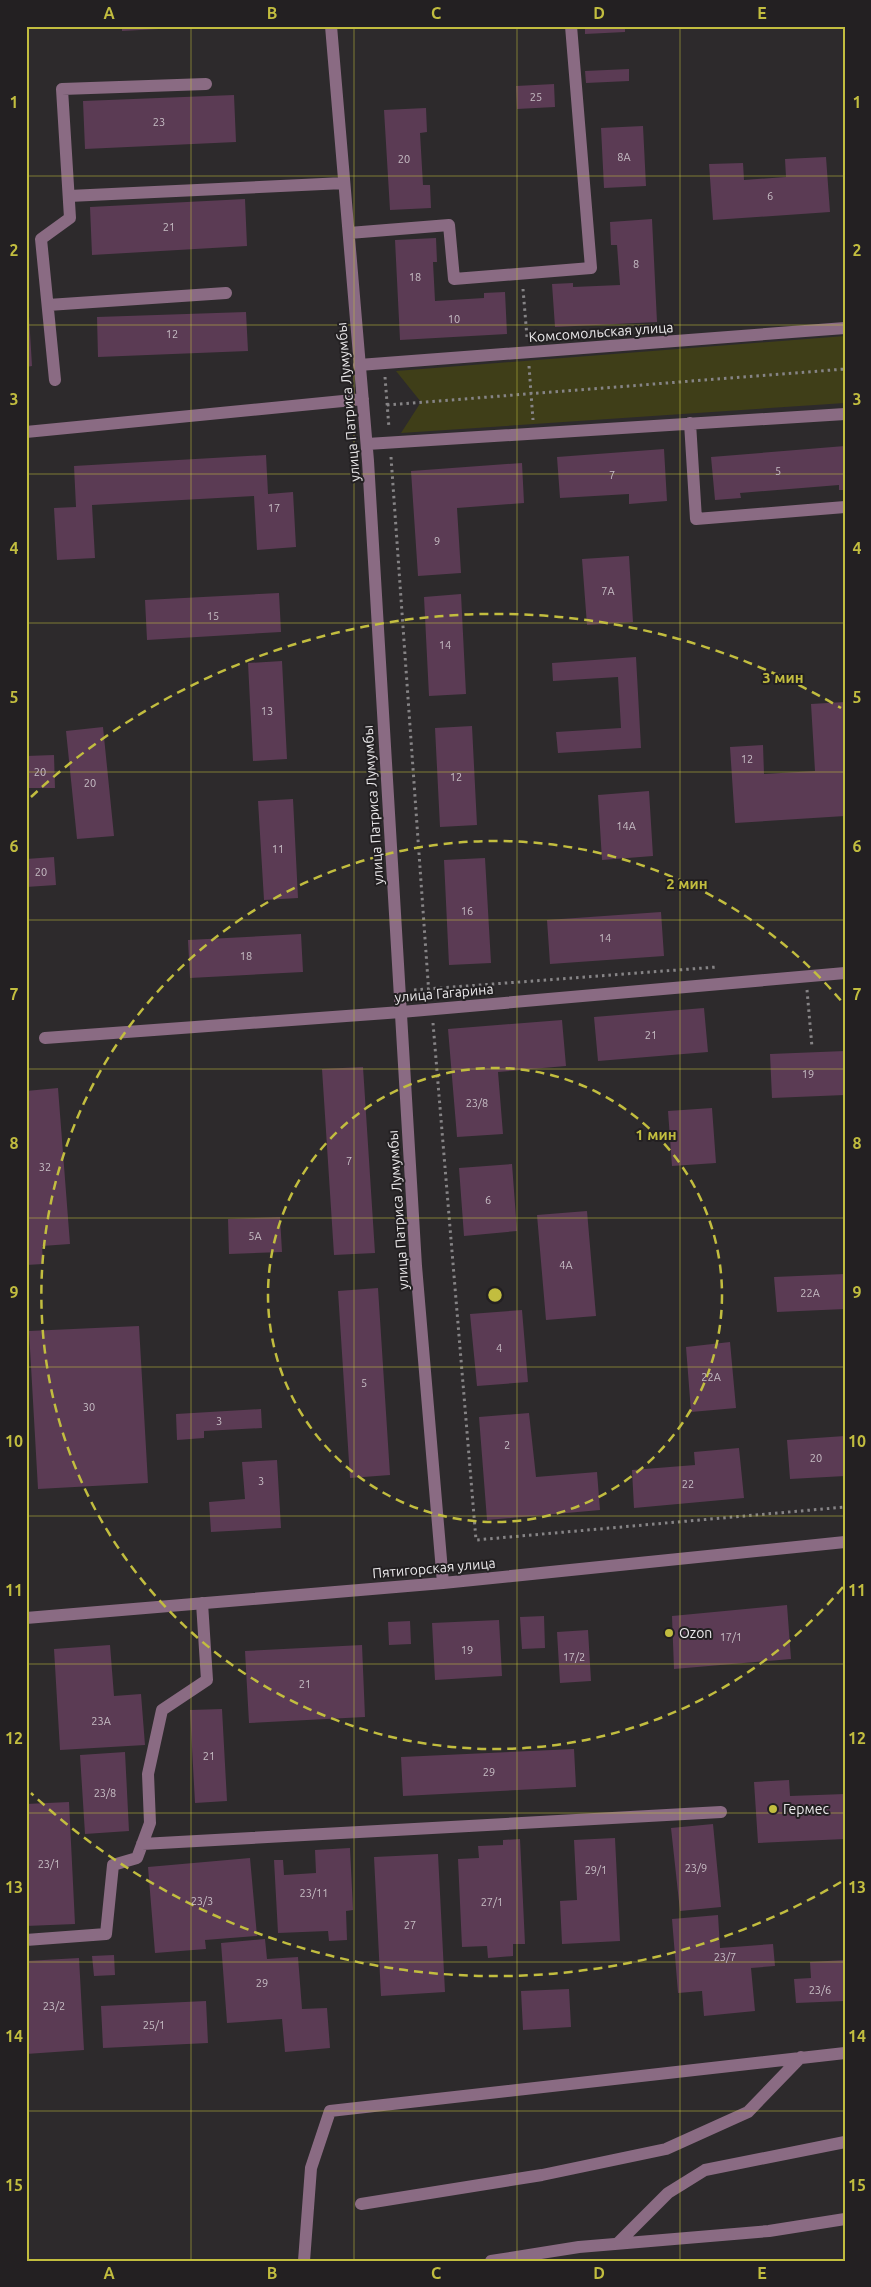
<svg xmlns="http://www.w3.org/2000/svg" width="871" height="2287" viewBox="0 0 871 2287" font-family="Ubuntu,sans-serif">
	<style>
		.green { fill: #3f3e18 }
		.building { fill: #5b3b54 }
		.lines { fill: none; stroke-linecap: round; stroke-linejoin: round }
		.path { stroke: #868486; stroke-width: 3; stroke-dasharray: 2.5 4; stroke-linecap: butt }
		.minor { stroke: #8a6b83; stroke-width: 12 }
		.grid { fill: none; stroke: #c2bd3f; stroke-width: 1; stroke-opacity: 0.55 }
		.ring { fill: none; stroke: #c2bd3f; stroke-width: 2.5; stroke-dasharray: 9 6 }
		.poi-dot { fill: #c2bd3f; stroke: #232022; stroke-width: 2 }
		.labels { text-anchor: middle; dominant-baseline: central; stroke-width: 4; stroke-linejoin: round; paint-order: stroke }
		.number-label { font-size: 11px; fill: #c7bec5 }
		.street-label { font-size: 14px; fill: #ebe9eb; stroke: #232022 }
		.poi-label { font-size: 14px; fill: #ebe9eb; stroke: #232022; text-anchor: start }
		.centre { fill: #c2bd3f; stroke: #232022; stroke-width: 2.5 }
		.ring-label { font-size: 15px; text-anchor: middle; font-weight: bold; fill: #c2bd3f; stroke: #232022; stroke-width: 4; stroke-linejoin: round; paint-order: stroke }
		.neatline { fill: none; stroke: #c2bd3f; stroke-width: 2 }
		.grid-label { font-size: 16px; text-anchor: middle; font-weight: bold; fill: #c2bd3f }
	</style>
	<rect width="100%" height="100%" fill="#2d2a2c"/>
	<!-- green -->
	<path class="green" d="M845,336V403L401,433L421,402L396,371Z"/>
	<!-- building -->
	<path class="building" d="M122,26H177V28L122,31Z
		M585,26H625V32L585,34Z
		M629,69V81L586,83L585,71Z
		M554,84L555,107L517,109L516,86Z
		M234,95L236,142L85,149L83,101Z
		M426,108L427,132L420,133L423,185H430L431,208L390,210L384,110Z
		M643,126L646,186L604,188L601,128Z
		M826,157L830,212L713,220L709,164L743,163L744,180L786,177L785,159Z
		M245,199L247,246L92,255L90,207Z
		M652,219L657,322L555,327L552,284L573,283V287L620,285L617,245H611L610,222Z
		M436,238L437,262H433L435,301L484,298V293L505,292L507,334L400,340L395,240Z
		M26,266L32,366L26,367Z
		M246,312L248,351L98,357L97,317Z
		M845,446V490H839V485L740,493L741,498L715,500L711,457Z
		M664,449L667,501L629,504V494L560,498L557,457Z
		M266,455L268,494L293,492L296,547L257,550L254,496L92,505L95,558L57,560L54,508L76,507L74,466Z
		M522,463L524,503L457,508L461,573L418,576L411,471Z
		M629,556L633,622L587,625L582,559Z
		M279,593L281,632L147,640L145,600Z
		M461,594L466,694L429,696L424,597Z
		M636,657L641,748L558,753L556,732L621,728L618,677L553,681L552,663Z
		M282,661L287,759L253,761L248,663Z
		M845,702V816L735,823L730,747L763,745L764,774L815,771L811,704Z
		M472,726L477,825L440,827L435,728Z
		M103,727L114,836L77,839L66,731Z
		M54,755L55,788H26V756Z
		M649,791L653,856L602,860L598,795Z
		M293,799L298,898L264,900L258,801Z
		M54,857L56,885L26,887V859Z
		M485,858L491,963L449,965L444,860Z
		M661,912L664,956L550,964L547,920Z
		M301,934L303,972L190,978L188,940Z
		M704,1008L708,1052L598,1061L594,1017Z
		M562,1020L566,1066L498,1072L503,1134L457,1137L448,1029Z
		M845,1051V1095L772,1098L770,1054Z
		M363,1067L375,1253L334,1255L322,1069Z
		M58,1088L70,1244L42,1246L43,1264L26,1265V1091Z
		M712,1108L716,1163L672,1166L668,1111Z
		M512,1164L517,1231L464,1236L459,1168Z
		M587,1211L596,1316L546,1320L537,1215Z
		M280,1217L282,1252L229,1254L228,1219Z
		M845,1274V1309L777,1312L774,1277Z
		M378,1288L390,1475L350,1478L338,1291Z
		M522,1310L528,1382L477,1386L470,1314Z
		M139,1326L148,1483L38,1489L29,1331Z
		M730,1342L736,1408L691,1412L686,1347Z
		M261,1409L262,1428L204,1431V1438L177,1440L176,1414Z
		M529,1413L536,1477L597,1472L600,1510L487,1520L479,1417Z
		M845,1436V1476L790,1479L787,1440Z
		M739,1448L744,1498L634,1508L632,1470L695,1465L694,1452Z
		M277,1460L281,1528L211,1532L209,1502L245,1499L242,1462Z
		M787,1605L791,1659L674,1669L672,1616Z
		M544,1616L545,1648L522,1649L520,1617Z
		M499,1620L502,1676L435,1680L432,1623Z
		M410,1621L411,1644L389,1645L388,1622Z
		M588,1630L591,1681L560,1683L557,1632Z
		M110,1645L114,1696L141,1694L145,1745L60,1750L54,1649Z
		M362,1645L365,1717L249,1723L245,1651Z
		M222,1709L227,1801L195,1803L190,1710Z
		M574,1749L576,1787L403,1796L401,1757Z
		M125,1752L129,1831L85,1834L80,1755Z
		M789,1780L790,1796L845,1794V1839L758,1843L754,1782Z
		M69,1802L75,1924L26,1926V1804Z
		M713,1824L721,1907L680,1911L671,1828Z
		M615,1838L620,1941L562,1944L560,1901L577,1900L574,1840Z
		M520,1839L525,1944H513V1956L488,1958L487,1946L462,1947L458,1859L479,1858L478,1846L503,1845V1840Z
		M350,1848L353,1910L346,1911L347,1940L329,1941L328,1931L278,1933L274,1860H283L284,1875L316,1873L315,1850Z
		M438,1854L445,1992L381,1996L374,1857Z
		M250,1858L257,1936L205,1940L206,1949L155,1953L148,1867Z
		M718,1915L720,1948L773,1944L775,1966L751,1968L755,2011L704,2016L702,1991L678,1993L672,1919Z
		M265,1939L267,1959L298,1957L302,2009L327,2008L330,2048L285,2052L282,2019L227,2023L221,1943Z
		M114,1955L115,1975L94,1976L92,1956Z
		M79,1958L84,2050L26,2054V1961Z
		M845,1960V2001L796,2003L794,1979L811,1978L810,1962Z
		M569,1989L571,2027L523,2030L521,1991Z
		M206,2001L208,2043L103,2048L101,2006Z"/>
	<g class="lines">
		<!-- path -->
		<path class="path" d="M523,289L527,337
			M529,366L533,420
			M385,377L389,428
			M387,405L845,369
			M391,457L429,995
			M414,990L717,967
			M807,990L812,1047
			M433,1023L476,1540L845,1507"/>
		<!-- minor -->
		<path class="minor" d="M331,26L368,461L416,1266L443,1583
			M69,196L344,183
			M349,233L449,225L454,279L591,268L571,26
			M48,305L226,293
			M359,365L845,328
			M55,380L41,239L70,218L62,89L206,84
			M690,423L696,519L845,507
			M26,432L363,399
			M367,444L845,414
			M45,1038L401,1012L845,973
			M26,1618L443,1583L845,1542
			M142,1844L721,1812
			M26,1940L106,1934L113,1865L137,1858L150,1823L148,1774L162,1710L207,1680L202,1603
			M361,2204L542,2175L666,2149L748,2112L801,2057
			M617,2244L668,2193L705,2170L845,2142
			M304,2261L311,2168L330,2111L845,2053
			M491,2261L579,2247L769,2231L845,2219"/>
	</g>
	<!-- grid -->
	<path class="grid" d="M191,26V2261M354,26V2261M517,26V2261M680,26V2261M26,176H845M26,325H845M26,474H845M26,623H845M26,772H845M26,920H845M26,1069H845M26,1218H845M26,1367H845M26,1516H845M26,1664H845M26,1813H845M26,1962H845M26,2111H845"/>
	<!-- distance rings -->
	<g class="ring">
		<circle cx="495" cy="1295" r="227"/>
		<path d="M843 1587A454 454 0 1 1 843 1003"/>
		<path d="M841 1882A681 681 0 0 1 31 1793M31 797A681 681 0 0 1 841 708"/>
	</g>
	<!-- markers -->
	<g class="poi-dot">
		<circle cx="669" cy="1633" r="5"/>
		<circle cx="773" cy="1809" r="5"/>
	</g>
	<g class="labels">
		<!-- number labels -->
		<g class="number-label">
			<text x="536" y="97">25</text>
			<text x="159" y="122">23</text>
			<text x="624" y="157">8А</text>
			<text x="404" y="159">20</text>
			<text x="770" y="196">6</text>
			<text x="169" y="227">21</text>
			<text x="636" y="264">8</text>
			<text x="415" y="277">18</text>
			<text x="454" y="319">10</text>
			<text x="172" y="334">12</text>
			<text x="778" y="471">5</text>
			<text x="612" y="475">7</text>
			<text x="274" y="508">17</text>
			<text x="437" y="541">9</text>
			<text x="608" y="591">7А</text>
			<text x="213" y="616">15</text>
			<text x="445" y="645">14</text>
			<text x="267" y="711">13</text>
			<text x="747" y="759">12</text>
			<text x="40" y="772">20</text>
			<text x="456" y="777">12</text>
			<text x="90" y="783">20</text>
			<text x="626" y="826">14А</text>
			<text x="278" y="849">11</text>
			<text x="41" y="872">20</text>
			<text x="467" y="911">16</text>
			<text x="605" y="938">14</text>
			<text x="246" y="956">18</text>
			<text x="651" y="1035">21</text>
			<text x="808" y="1074">19</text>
			<text x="477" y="1103">23/8</text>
			<text x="349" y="1161">7</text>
			<text x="45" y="1167">32</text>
			<text x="488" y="1200">6</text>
			<text x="255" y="1236">5А</text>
			<text x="566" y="1265">4А</text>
			<text x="810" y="1293">22А</text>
			<text x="499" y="1348">4</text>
			<text x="711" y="1377">22А</text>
			<text x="364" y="1383">5</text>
			<text x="89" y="1407">30</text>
			<text x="219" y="1421">3</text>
			<text x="507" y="1445">2</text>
			<text x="816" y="1458">20</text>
			<text x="261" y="1481">3</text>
			<text x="688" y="1484">22</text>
			<text x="731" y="1637">17/1</text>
			<text x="467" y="1650">19</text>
			<text x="574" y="1657">17/2</text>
			<text x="305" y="1684">21</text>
			<text x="101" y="1721">23А</text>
			<text x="209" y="1756">21</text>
			<text x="489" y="1772">29</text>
			<text x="105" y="1793">23/8</text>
			<text x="49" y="1864">23/1</text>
			<text x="696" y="1868">23/9</text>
			<text x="596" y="1870">29/1</text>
			<text x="314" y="1893">23/11</text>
			<text x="202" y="1901">23/3</text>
			<text x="492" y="1902">27/1</text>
			<text x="410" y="1925">27</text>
			<text x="725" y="1957">23/7</text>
			<text x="262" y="1983">29</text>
			<text x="820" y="1990">23/6</text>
			<text x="54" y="2006">23/2</text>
			<text x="154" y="2025">25/1</text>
		</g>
		<!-- street labels -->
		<g class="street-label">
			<text transform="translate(601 332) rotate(-4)">Комсомольская улица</text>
			<text transform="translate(348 402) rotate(-95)">улица Патриса Лумумбы</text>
			<text transform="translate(373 805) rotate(-94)">улица Патриса Лумумбы</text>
			<text transform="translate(444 993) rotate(-5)">улица Гагарина</text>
			<text transform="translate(398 1210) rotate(-94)">улица Патриса Лумумбы</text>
			<text transform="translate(434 1568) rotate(-5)">Пятигорская улица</text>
		</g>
		<!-- poi labels -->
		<g class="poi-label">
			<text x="679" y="1633">Ozon</text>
			<text x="783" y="1809">Гермес</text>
		</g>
	</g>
	<circle cx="495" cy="1295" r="8" class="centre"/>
	<g class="ring-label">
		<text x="783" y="683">3 мин</text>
		<text x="687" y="889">2 мин</text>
		<text x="656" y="1140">1 мин</text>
	</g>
	<!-- border -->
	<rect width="871" height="2287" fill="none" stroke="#232022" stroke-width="55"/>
	<rect x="28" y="28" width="816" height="2232" class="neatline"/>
	<g class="grid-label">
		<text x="109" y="19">A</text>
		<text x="272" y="19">B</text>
		<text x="436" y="19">C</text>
		<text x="599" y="19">D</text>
		<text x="762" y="19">E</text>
		<text x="14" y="108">1</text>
		<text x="857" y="108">1</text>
		<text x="14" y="256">2</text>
		<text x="857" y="256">2</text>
		<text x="14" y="405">3</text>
		<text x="857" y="405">3</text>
		<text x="14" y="554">4</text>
		<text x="857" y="554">4</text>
		<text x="14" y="703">5</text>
		<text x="857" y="703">5</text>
		<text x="14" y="852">6</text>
		<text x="857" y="852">6</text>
		<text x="14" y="1000">7</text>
		<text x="857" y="1000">7</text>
		<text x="14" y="1149">8</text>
		<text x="857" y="1149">8</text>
		<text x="14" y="1298">9</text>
		<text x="857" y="1298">9</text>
		<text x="14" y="1447">10</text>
		<text x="857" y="1447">10</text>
		<text x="14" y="1596">11</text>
		<text x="857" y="1596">11</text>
		<text x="14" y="1744">12</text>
		<text x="857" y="1744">12</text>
		<text x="14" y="1893">13</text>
		<text x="857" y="1893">13</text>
		<text x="14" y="2042">14</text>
		<text x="857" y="2042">14</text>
		<text x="14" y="2191">15</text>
		<text x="857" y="2191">15</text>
		<text x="109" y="2279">A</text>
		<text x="272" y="2279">B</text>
		<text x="436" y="2279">C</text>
		<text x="599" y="2279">D</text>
		<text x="762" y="2279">E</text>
	</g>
</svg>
